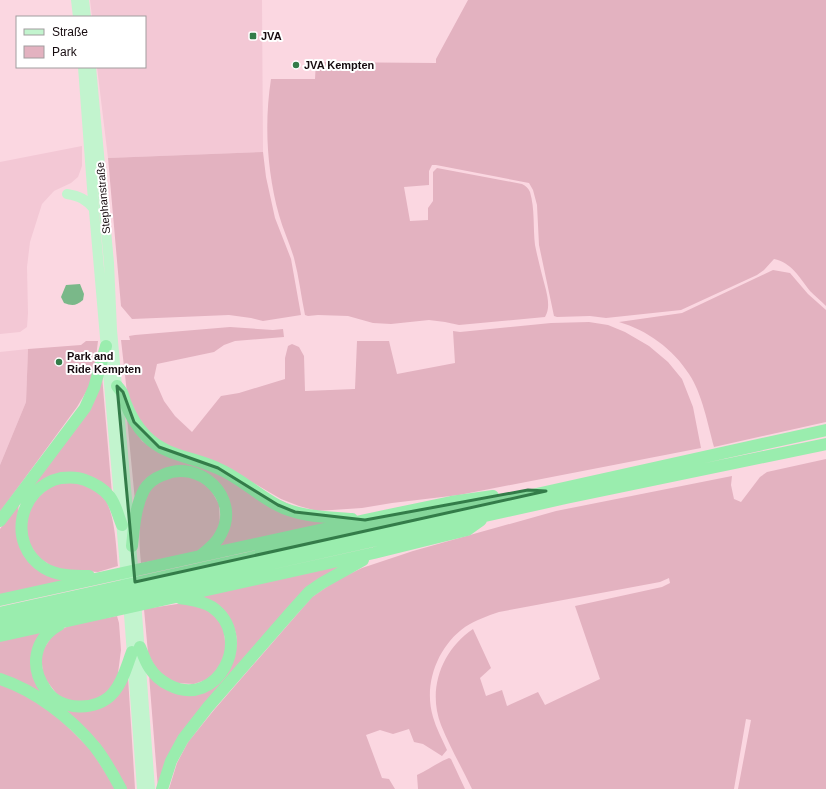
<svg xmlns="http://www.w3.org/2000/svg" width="826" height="789" viewBox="0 0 826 789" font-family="Arial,sans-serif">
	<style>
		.built { fill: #f3c8d5 }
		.green { fill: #e3b2c0 }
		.water { fill: #7ab889 }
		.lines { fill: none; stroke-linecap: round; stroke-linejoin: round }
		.major { stroke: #c2f4ce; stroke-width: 10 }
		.highway { stroke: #9aedae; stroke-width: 12 }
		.marked { fill: #337c49; fill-opacity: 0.2; stroke: #337c49; stroke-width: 3; stroke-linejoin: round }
		.poi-dot { fill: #337c49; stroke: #fff; stroke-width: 1.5 }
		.labels { text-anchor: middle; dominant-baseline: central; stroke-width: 4; stroke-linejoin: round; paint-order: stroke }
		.poi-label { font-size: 11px; font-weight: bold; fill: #160b0f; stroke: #fff; text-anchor: start }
		.street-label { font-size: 11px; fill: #160b0f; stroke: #fff }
	</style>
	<rect width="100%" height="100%" fill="#fbd7e1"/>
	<!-- built -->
	<path class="built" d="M90,0H262L263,152L108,158L97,67H145V17H92Z
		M82,146V166L78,177L71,183L54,191L42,204L30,242L27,267L28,313L27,327L20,332L0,334V162Z
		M28,349L26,402L0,465V352Z"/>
	<!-- green -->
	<path class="green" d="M468,0H826V306C821,301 815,296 810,291C800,278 791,262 774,259L764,270L757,275L681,310L606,318L590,316L557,317L554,316L539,245L537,205L533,190L529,183L436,165H432L429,171V185L404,187L410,221L428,220V208L433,201V172L437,168L522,184C526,186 528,188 530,192C535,209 533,228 535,245C538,260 542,275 546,290C548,299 550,309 545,317L459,325L445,322L429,320L391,324L373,323L348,316L318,315L308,316L305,315C301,296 299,277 294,258C290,244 283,230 279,215C267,171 264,124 271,79H315L316,62L436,63V59Z
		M263,152L266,177L275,218L291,259L301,315L263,321L251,318L229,315L132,319L121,306L108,158Z
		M773,270L790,273L808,294L826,310V422L714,447C708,425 702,393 689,374C673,349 647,330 619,322L682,313Z
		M589,322L608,325L625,332L649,346L668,362L682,379L693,407L701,448L459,495L392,503L362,508L317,511L299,506L281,499L233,471L181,453L162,442L149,432L138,418L127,393L121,340H130L129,336L135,335L230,327L273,330L283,329L284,337L235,341L224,345L214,352L157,364L154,378L164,401L175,416L192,432L221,396L239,393L285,379V358L288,346L292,344L299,347L304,356L305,391L355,389L357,341H389L397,374L455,363L453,331L460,332L551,323Z
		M86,341H98L94,373L89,387L77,407L0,512V465L26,402L28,349L81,345Z
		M102,376L112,494L65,472C51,474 41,480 31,489Z
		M127,418L142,441L156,451L204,466L331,523L216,550L224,492L172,468L135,501Z
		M826,459V789H738L751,720L746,719L734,789H472C462,768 450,747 441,725C427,689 442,650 473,629L491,668L480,678L486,696L502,690L507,706L538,692L545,705L600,679L575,606L662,587L670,583L669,578L660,582L499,612C487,616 476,620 465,627C438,646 423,684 433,717C436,728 442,739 447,750L442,756L423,744L414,742L409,729L393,734L380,730L366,735L382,778L389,779L395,789H169L177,763L188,742L214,710L312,597L337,580L362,568L413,551L556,511L732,476L731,485L734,499L741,502L760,477L767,472Z
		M186,475L208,485L219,504L220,525L215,536L196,553L141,563C138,534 135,483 173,476C177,475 182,475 186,475Z
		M79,482C85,486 95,489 101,494C115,507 116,547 118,566L98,572L68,570L54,568L37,556L26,537L28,511L36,499L52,485L65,483Z
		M19,503L16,530L18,539L66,580L0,596V529Z
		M356,561L332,571L206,704L158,789L149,675L197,694L235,654C237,646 238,634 233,626C228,620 203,603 195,597Z
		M184,603L208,610L218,619L224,630L226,652L216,673L206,680L194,684L175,683L163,677L154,665L148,653L144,609Z
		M117,616L119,623L121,650L117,681L100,699L81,704L59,697L43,676L41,653L54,633L73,624Z
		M44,630L36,681L80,712L128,677L135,789H125L97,744L0,675V640Z
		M0,683L20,692L56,715L91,750L116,789H0Z
		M449,758L451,759L465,789H418L417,775C428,770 437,763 449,758Z"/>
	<!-- water -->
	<path class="water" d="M80,284L84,294L83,300C76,306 72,306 64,303L61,297L66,285Z"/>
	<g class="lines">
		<!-- major -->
		<path class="major" d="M76,0L78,17
			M84,0L86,17
			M83,67L92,188L126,579
			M91,67L109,263L112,330L134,578
			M67,194C79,196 86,199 94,209
			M136,600L150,789
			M128,601L142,789"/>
		<!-- highway -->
		<path class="highway" d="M117,386C123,393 123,394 125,402C130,415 136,426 146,436C165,456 193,457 217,468C239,477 256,494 277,505C299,517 327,517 352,519
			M0,521L85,408L94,388L106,346
			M132,546C134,528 135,507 144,490C148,483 155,478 163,475C199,458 241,498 221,534C217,543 208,550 200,556
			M89,576C74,576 57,576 44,568C6,544 19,487 61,478C69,477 78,477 85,480C95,484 103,488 110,497C116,505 118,516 122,525
			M0,600L365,520L451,502L493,496
			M0,613L826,430
			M0,624L566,498L826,444
			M59,625C34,639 29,667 46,690C60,711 97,712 113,693C123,682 127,665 132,652
			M0,636L374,553L467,530L481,520
			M140,647C143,654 145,661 149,667C154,675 161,681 169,685C218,710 255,637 212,607C203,601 190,600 180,598
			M0,679C36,691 71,718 95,747C105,760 113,774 121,789
			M162,789L171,761L183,739L208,707L291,612L309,592L322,583L363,560"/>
	</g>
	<!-- marked area -->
	<path class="marked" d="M117,386L123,392L134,422L159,447L218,468L278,505L295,512L365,520L528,490L546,491L135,582Z"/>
	<!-- markers -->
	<g class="poi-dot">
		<rect x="249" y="32" width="8" height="8" rx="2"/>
		<circle cx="296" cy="65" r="4"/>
		<circle cx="59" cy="362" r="4"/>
	</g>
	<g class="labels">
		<!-- poi labels -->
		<g class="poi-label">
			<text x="261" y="36">JVA</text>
			<text x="304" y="65">JVA Kempten</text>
			<text x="67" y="356">Park and<tspan x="67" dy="13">Ride Kempten</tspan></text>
		</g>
		<!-- street labels -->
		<g class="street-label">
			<text transform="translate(103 198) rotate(-95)">Stephanstraße</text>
		</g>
	</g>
	<!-- legend -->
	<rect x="16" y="16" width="130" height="52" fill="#ffffff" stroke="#a29d9f"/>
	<rect x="24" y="29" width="20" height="6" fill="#c2f4ce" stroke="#a29d9f"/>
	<text x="52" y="36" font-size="12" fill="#160b0f">Straße</text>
	<rect x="24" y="46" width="20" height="12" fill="#e3b2c0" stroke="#a29d9f"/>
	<text x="52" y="56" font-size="12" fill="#160b0f">Park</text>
</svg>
